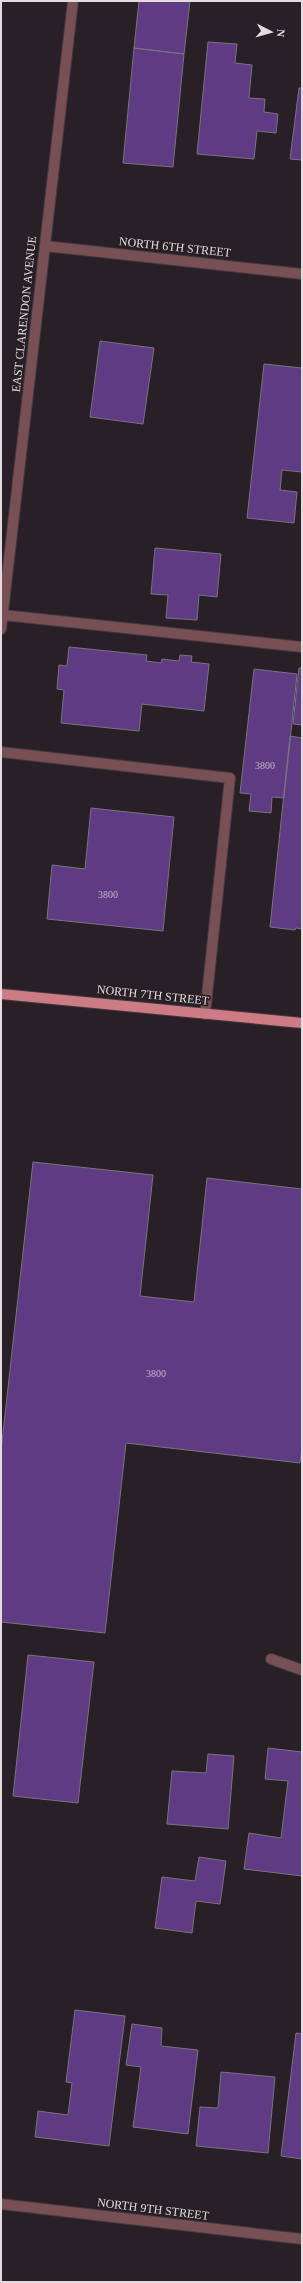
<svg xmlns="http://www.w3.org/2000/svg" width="303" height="2283" viewBox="0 0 303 2283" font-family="'Times New Roman',serif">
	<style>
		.building { fill: #5f3b83; stroke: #78737f }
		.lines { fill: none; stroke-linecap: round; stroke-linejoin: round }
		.minor-casing { stroke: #433940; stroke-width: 12 }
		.major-casing { stroke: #433940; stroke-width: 12 }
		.minor { stroke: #785054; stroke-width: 10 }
		.major { stroke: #cd7c86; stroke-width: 10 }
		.labels { text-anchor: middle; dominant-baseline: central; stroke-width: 3.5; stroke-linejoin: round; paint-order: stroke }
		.number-label { font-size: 10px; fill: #c2b3c9 }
		.street-label { font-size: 12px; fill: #e3dbe0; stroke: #291f26 }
	</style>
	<rect width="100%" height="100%" fill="#291f26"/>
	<!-- building -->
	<path class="building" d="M139,1H190L184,54L134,48Z
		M208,42L237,44L235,63L252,65L249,98L265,99L264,112L278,114L276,133L257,131L254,159L197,154Z
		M134,48L184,54L173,167L123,163Z
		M299,88H302V160L290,159Z
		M100,341L154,348L143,424L90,417Z
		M264,364L302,368V472L282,470L280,490L297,492L294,523L247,518Z
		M155,548L221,554L217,597L199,595L197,620L166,618L168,595L151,594Z
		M69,647L147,655L146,661L161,663L162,659L179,661L180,655L192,656L191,662L209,664L204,711L142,704L139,731L61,723L64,690L57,689L59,665L67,666Z
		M299,668H302V725L293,724Z
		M254,669L297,674L284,798L272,797L271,813L249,811L251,794L240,793Z
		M290,736L302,738V929L296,928L295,930L270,927Z
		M91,808L174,817L163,931L47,919L52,865L85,869Z
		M33,1162L153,1175L140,1296L194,1302L207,1178L302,1189V1447L300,1463L126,1443L105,1633L1,1622V1451Z
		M28,1655L94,1662L78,1803L13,1796Z
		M268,1748L302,1752V1876L244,1869L249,1833L281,1838L288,1781L265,1779Z
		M208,1754L234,1756L228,1829L167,1824L172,1771L206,1773Z
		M199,1857L226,1861L220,1904L196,1901L192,1933L155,1928L162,1877L195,1881Z
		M75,2010L125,2016L109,2146L35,2137L38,2111L68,2115L72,2083L66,2082Z
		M132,2024L162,2028L161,2046L198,2050L188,2134L133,2127L141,2067L126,2065Z
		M296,2033L302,2034V2159L281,2156Z
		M221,2072L275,2077L268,2153L196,2146L200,2107L218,2108Z"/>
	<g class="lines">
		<!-- minor casing -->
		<g class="minor-casing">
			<path id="minor" d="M45,246L302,274
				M3,615L302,647
				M1,629L73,1
				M1,752L230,778L205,1014
				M271,1659L302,1670
				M1,2204L302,2239"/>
		</g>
		<!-- major casing -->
		<g class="major-casing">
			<path id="major" d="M1,994L302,1023"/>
		</g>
		<!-- minor -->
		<use href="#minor" class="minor"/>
		<!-- major -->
		<use href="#major" class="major"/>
	</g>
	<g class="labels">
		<!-- number labels -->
		<g class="number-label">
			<text x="265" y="765">3800</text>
			<text x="108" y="894">3800</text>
			<text x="156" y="1373">3800</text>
		</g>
		<!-- street labels -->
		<g class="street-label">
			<text transform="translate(175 247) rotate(6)">NORTH 6TH STREET</text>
			<text transform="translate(24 314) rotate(-84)">EAST CLARENDON AVENUE</text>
			<text transform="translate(153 995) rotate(6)">NORTH 7TH STREET</text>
			<text transform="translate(153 2209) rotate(7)">NORTH 9TH STREET</text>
		</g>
	</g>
	<!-- border -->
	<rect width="303" height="2283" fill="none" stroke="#e3dbe0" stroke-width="4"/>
	<!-- north arrow -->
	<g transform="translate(271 32) rotate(96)" stroke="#291f26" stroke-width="3" paint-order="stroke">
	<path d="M0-3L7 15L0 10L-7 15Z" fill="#e3dbe0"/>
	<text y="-6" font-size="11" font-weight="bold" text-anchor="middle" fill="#e3dbe0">N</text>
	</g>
</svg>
